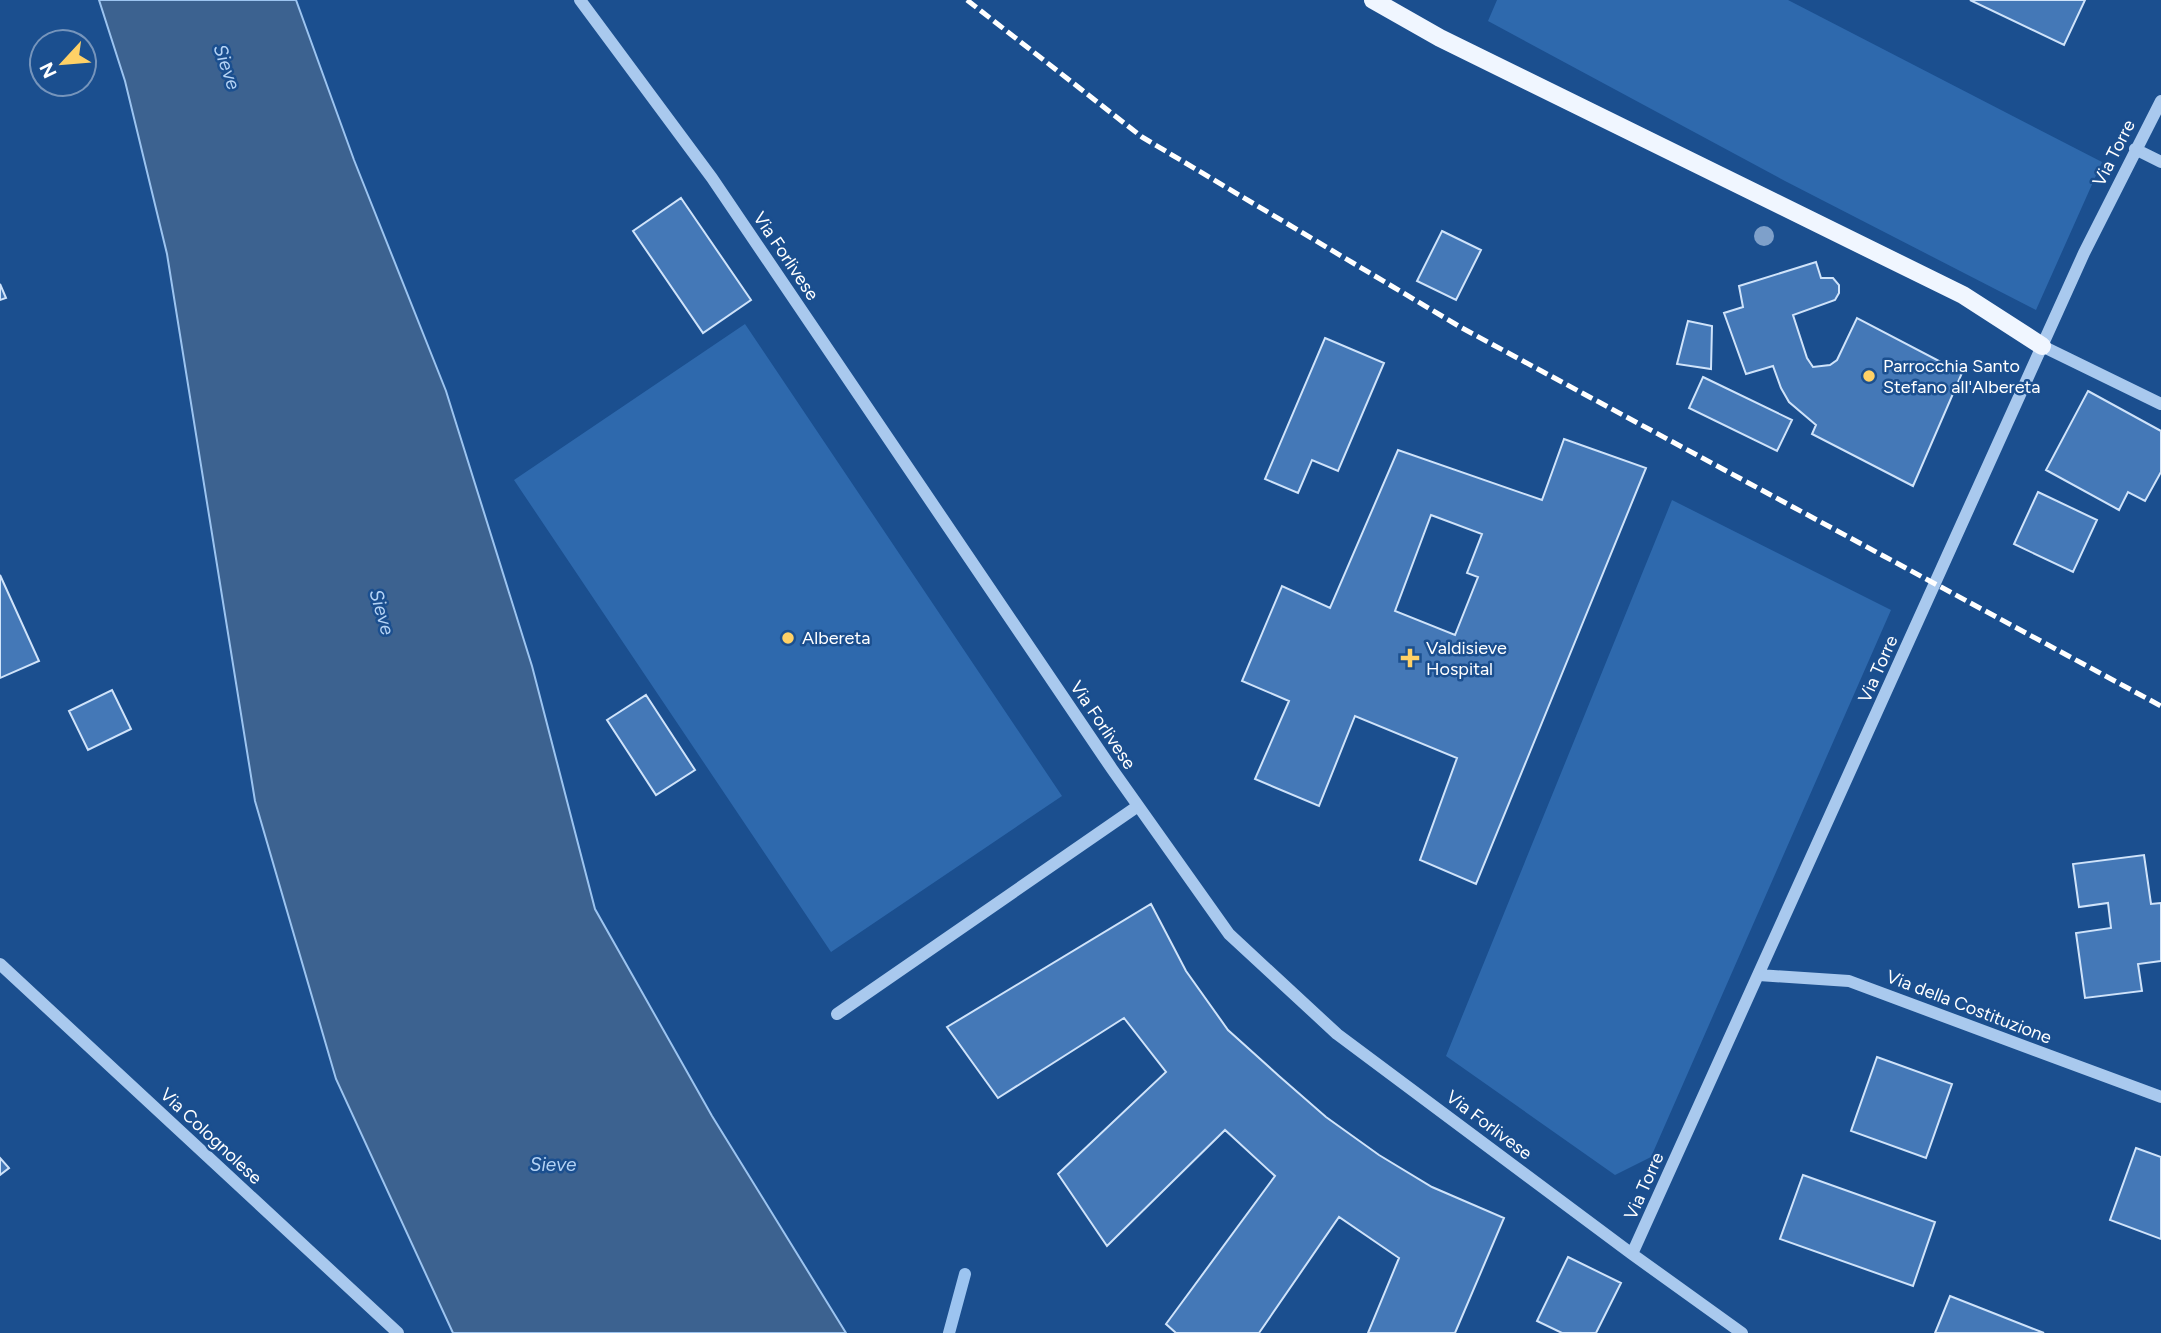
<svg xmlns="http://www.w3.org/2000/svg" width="2161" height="1333" viewBox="0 0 2161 1333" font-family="Figtree,sans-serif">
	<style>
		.green { fill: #2e69ad }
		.water { fill: #3c6290; stroke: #9cc4f0; stroke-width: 2 }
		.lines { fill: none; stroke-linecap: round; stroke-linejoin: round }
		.stream { stroke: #9cc4f0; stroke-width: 12 }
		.building { fill: #4478b7; stroke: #cfe3fa; stroke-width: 2; fill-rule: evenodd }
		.minor { stroke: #a9c9ee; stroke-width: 12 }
		.major { stroke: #f0f6ff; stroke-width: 18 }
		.rail { stroke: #fff; stroke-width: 5; stroke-dasharray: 12 5; stroke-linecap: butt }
		.tree { fill: #7ea0ca }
		.poi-dot { fill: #ffd166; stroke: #1b4f8f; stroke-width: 2.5 }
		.labels { text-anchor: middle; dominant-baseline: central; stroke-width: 5; stroke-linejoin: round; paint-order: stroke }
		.street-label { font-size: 18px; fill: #fff; stroke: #1b4f8f }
		.poi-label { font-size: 18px; fill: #fff; stroke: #1b4f8f; text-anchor: start }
		.water-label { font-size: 19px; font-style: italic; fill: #b5d3f5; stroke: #1b4f8f }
	</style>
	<rect width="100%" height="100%" fill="#1b4f8f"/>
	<!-- green -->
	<path class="green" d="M1497,0H1788L2102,162L2036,310L1785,181L1488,21Z
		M745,324L1062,796L831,952L514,480Z
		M1672,500L1891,610L1651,1157L1615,1175L1446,1056Z"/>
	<!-- water -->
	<path class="water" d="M99,0H296L354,160L446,391L532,666L595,909L712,1116L846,1333H453L336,1079L255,801L167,254L125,81Z"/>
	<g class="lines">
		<!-- stream -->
		<path class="stream" d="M949,1333L965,1274"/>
	</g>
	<!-- building -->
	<path class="building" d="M1970,0H2085L2064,45Z
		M681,198L751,300L703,333L633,231Z
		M1442,231L1481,250L1456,300L1417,281Z
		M1816,262L1821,278H1833L1839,285V293L1835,300L1793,315L1807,358L1813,367L1830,365L1837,360L1857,318L1962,373L1913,486L1812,434L1816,425L1789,402L1781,388L1773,366L1746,374L1724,313L1743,307L1739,286Z
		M0,284L6,298L0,300Z
		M1688,321L1712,326L1711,369L1677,364Z
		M1325,338L1384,363L1338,471L1312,460L1298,493L1265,479Z
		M1703,377L1792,420L1777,451L1689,408Z
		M2088,391L2161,431V472L2145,501L2128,492L2119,510L2046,470Z
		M1564,439L1646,468L1476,884L1420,860L1457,758L1355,716L1319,806L1255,779L1289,701L1242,681L1282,586L1330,608L1398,450L1542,500ZM1431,515L1482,534L1467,573L1478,577L1455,635L1395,611Z
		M2038,492L2097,520L2073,572L2014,544Z
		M0,575L39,661L0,678Z
		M112,690L131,729L88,750L69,711Z
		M646,695L695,770L656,795L607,720Z
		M2144,855L2151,904L2161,903V961L2138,964L2142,991L2085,998L2076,933L2111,928L2108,903L2079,907L2073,864Z
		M1151,904L1186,971L1228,1030L1279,1076L1326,1117L1379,1155L1432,1187L1504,1218L1455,1333H1368L1399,1258L1339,1217L1259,1333H1176L1166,1324L1275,1176L1225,1130L1107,1246L1058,1174L1166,1072L1124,1018L998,1098L947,1027Z
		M1877,1057L1952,1084L1926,1158L1851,1131Z
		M2136,1148L2161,1157V1239L2110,1220Z
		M0,1158L9,1168L0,1175Z
		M1803,1175L1935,1222L1913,1286L1780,1239Z
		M1568,1257L1621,1283L1596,1333H1562L1537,1321Z
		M1950,1296L2044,1333H1935Z"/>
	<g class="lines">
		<!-- minor -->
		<path class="minor" d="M580,0L712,178L1112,769L1229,934L1337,1034L1632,1254L1742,1333
			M2135,149L2161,162
			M2042,346L2161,404
			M0,964L398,1333
			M1759,975L1849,981L2161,1097
			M837,1014L1138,806
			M1632,1254L2084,253L2161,101"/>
		<!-- major -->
		<path class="major" d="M1373,0L1440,38L1963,295L2042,346"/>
		<!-- rail -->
		<path class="rail" d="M967,0L1142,137L1462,328L2161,706"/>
	</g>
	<!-- trees -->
	<circle class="tree" cx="1764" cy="236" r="10"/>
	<!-- markers -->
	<g class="poi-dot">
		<circle cx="1869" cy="376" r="7"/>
		<circle cx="788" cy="638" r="7"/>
		<path d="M1406.5 647.5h7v7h7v7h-7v7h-7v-7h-7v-7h7z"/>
	</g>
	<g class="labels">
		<!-- street labels -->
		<g class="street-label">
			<text transform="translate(2114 153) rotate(-63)">Via Torre</text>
			<text transform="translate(786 256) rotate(56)">Via Forlivese</text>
			<text transform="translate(1878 669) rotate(-66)">Via Torre</text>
			<text transform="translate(1103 725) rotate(56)">Via Forlivese</text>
			<text transform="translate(1969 1007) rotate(21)">Via della Costituzione</text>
			<text transform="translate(1489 1125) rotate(37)">Via Forlivese</text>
			<text transform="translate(211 1136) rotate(43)">Via Colognolese</text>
			<text transform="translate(1644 1186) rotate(-66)">Via Torre</text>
		</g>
		<!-- poi labels -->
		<g class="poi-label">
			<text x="1883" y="366">Parrocchia Santo<tspan x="1883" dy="21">Stefano all'Albereta</tspan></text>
			<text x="802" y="638">Albereta</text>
			<text x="1426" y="648">Valdisieve<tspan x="1426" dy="21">Hospital</tspan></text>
		</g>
		<!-- water labels -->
		<g class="water-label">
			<text transform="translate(227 67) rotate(71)">Sieve</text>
			<text transform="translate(382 612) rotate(74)">Sieve</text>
			<text x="553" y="1164">Sieve</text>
		</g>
	</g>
	<!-- north arrow -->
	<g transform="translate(63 63) rotate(244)"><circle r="33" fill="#1b4f8f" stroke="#7695bc" stroke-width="2"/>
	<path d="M0-5L12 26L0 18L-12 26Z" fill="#ffd166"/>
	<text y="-10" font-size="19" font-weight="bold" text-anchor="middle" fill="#ffffff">N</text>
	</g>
</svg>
